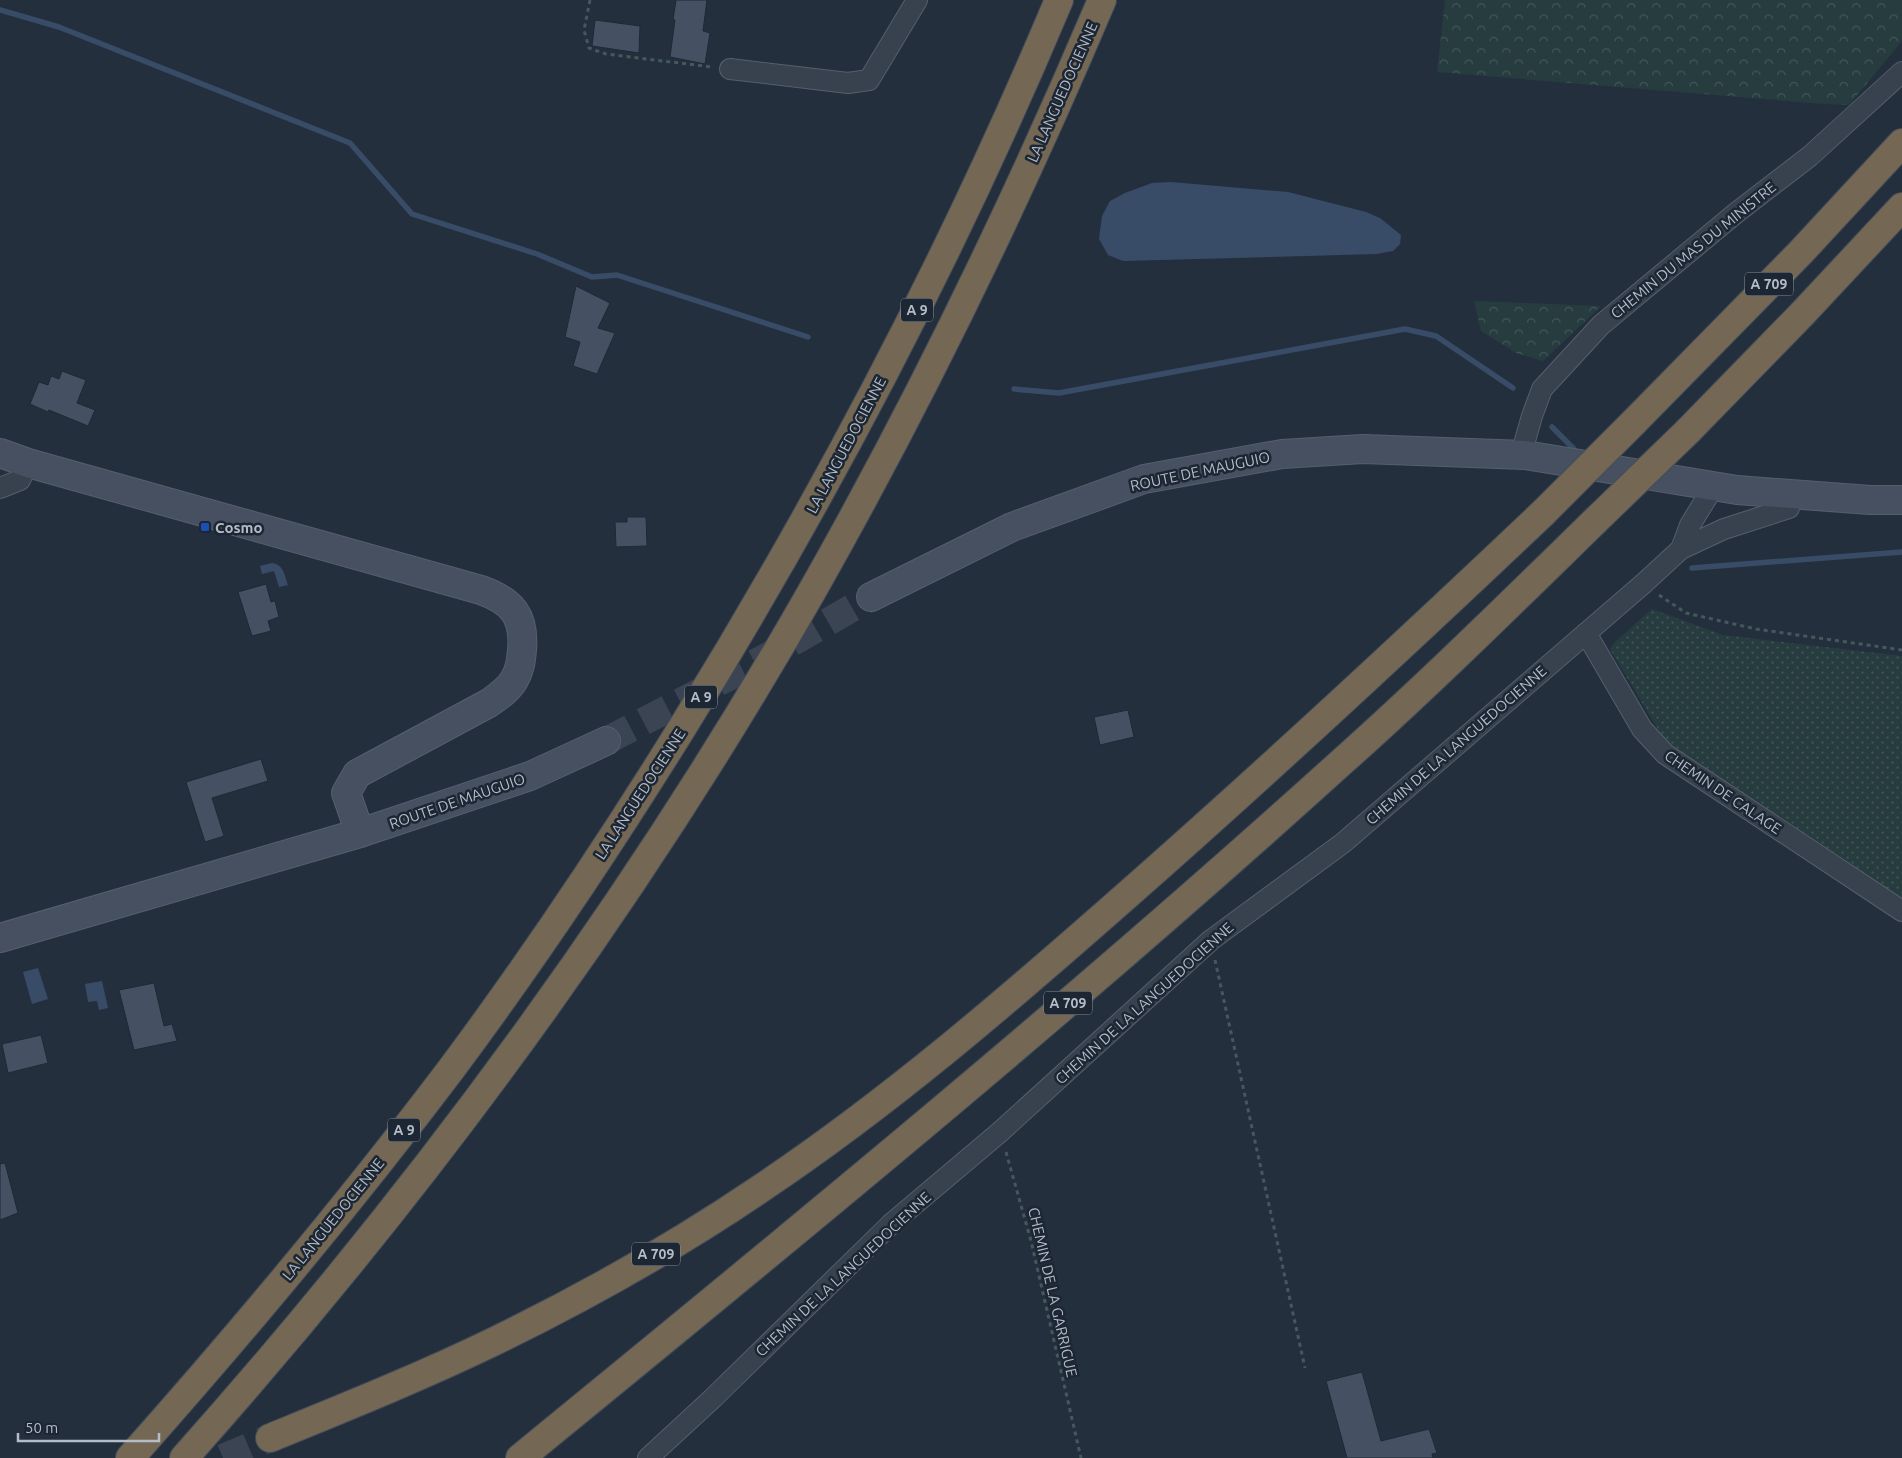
<svg xmlns="http://www.w3.org/2000/svg" width="1902" height="1458" viewBox="0 0 1902 1458" font-family="Ubuntu,sans-serif">
	<style>
		.grass { fill: url(#grass-dots) }
		.forest { fill: url(#forest-crowns) }
		.water { fill: #394c67 }
		.lines { fill: none; stroke-linecap: round; stroke-linejoin: round }
		.stream { stroke: #394c67; stroke-width: 5.5 }
		.building { fill: #455162; stroke: #1f2835 }
		.secondary-tunnel { stroke: #3a4453; stroke-width: 28; stroke-dasharray: 28 14; stroke-linecap: butt }
		.highway-tunnel { stroke: #3a4453; stroke-width: 28; stroke-dasharray: 28 14; stroke-linecap: butt }
		.street-casing { stroke: #565f6c; stroke-width: 22 }
		.secondary-casing { stroke: #565f6c; stroke-width: 30 }
		.highway-casing { stroke: #434c59; stroke-width: 30 }
		.path { stroke: #44595c; stroke-width: 3; stroke-dasharray: 4 4; stroke-linecap: butt }
		.street { stroke: #38414e; stroke-width: 20 }
		.secondary { stroke: #465061; stroke-width: 28 }
		.highway { stroke: #746855; stroke-width: 28 }
		.highway-bridge-casing { stroke: #434c59; stroke-width: 30; stroke-linecap: butt }
		.highway-bridge { stroke: #746855; stroke-width: 28 }
		.transit-dot { fill: #1a4fb4; stroke: #1d2633; stroke-width: 2 }
		.labels { text-anchor: middle; dominant-baseline: central; stroke-width: 5; stroke-linejoin: round; paint-order: stroke }
		.shield { fill: #1d2633; stroke: #878f9c; stroke-width: 1 }
		.shield-label { font-size: 14px; font-weight: bold; fill: #b4bcc9 }
		.street-label { font-size: 15px; fill: #b4bcc9; stroke: #1d2633 }
		.poi-label { font-size: 15px; font-weight: bold; fill: #b4bcc9; stroke: #1d2633; text-anchor: start }
	</style>
	<defs>
		<pattern id="grass-dots" width="8" height="8" patternUnits="userSpaceOnUse" patternTransform="scale(1.25)"><rect width="8" height="8" fill="#263c3f"/><path d="M2 2h.1M6 6h.1" fill="none" stroke="#435659" stroke-width="1.8" stroke-linecap="round"/></pattern>
		<pattern id="forest-crowns" width="20" height="18" patternUnits="userSpaceOnUse" patternTransform="scale(1.25)"><rect width="20" height="18" fill="#263c3f"/><path d="M2 6a3 3 0 1 1 6 0M12 15a3 3 0 1 1 6 0" fill="none" stroke="#435659"/></pattern>
	</defs>
	<rect width="100%" height="100%" fill="#242f3e"/>
	<!-- grass -->
	<path class="grass" d="M1652,609L1723,635L1902,656V902L1887,893L1665,741L1610,649L1615,642Z"/>
	<!-- forest -->
	<path class="forest" d="M1445,0H1902V41L1849,105L1824,104L1437,72Z
		M1474,301L1601,306L1543,361L1516,353L1481,331Z"/>
	<!-- water -->
	<path class="water" d="M1171,182L1288,192L1366,212L1380,218L1401,235L1400,244L1393,251L1376,254L1123,261L1108,255L1099,239L1102,216L1110,201L1125,193L1152,183Z
		M272,563C284,565 284,574 288,585L279,587L274,571L262,574L260,566Z
		M38,968L48,999L32,1004L23,972Z
		M102,981L108,1008L99,1010L97,1001L88,1002L85,984Z"/>
	<g class="lines">
		<!-- stream -->
		<path class="stream" d="M0,10L59,27L350,143L412,214L537,254L592,277L617,275L808,337
			M1014,389L1059,393L1405,329L1436,336L1513,388
			M1552,427L1574,449
			M1692,568L1902,552"/>
	</g>
	<!-- building -->
	<path class="building" d="M676,0H707L703,31L710,33L705,64L670,57L675,20H673Z
		M595,20L640,26L639,53L592,46Z
		M576,286L610,303L598,328L615,333L597,374L573,366L580,342L565,337Z
		M62,371L86,380L77,403L95,410L88,426L49,410L48,412L30,404L39,382L48,385L51,376L59,379Z
		M627,517H646L647,546L616,547L615,522H627Z
		M266,584L271,602L275,601L279,617L268,621L271,631L252,636L238,592Z
		M1128,710L1134,737L1100,745L1094,717Z
		M261,759L268,781L212,798L224,836L205,842L186,782Z
		M154,983L164,1026L172,1024L177,1041L134,1050L119,990Z
		M41,1035L48,1063L8,1073L2,1044Z
		M5,1163L18,1213L0,1220V1164Z
		M1362,1372L1381,1441L1429,1429L1437,1453L1432,1454L1433,1458H1347L1326,1381Z"/>
	<g class="lines">
		<!-- secondary-tunnel -->
		<path class="secondary-tunnel" d="M606,741L765,658L871,597"/>
		<!-- highway-tunnel -->
		<path class="highway-tunnel" d="M223,1458L270,1438"/>
		<!-- street casing -->
		<g class="street-casing">
			<path id="street" d="M730,69L848,83L869,80L917,0
				M1525,455L1524,444L1532,416L1542,389L1601,325L1736,213L1810,156L1902,72
				M0,488L20,480L28,463
				M1681,549L1690,525L1714,486
				M1586,633L1642,729L1665,754L1902,911
				M648,1458L712,1399L891,1224L1000,1132L1211,940L1343,843L1643,584L1681,549L1724,529L1789,508"/>
		</g>
		<!-- secondary casing -->
		<g class="secondary-casing">
			<path id="secondary" d="M0,453L28,463L481,590C512,601 525,616 522,650C521,661 520,670 514,680C508,690 499,696 489,703L357,774L346,793L360,833
				M871,597L1012,527L1144,479L1282,454L1363,449L1525,455L1737,490L1870,500H1902
				M0,938L360,833L530,776L606,741"/>
		</g>
		<!-- highway casing -->
		<g class="highway-casing">
			<path id="highway" d="M1634,422L1801,252L1902,143
				M1688,431L1803,313L1902,207
				M270,1438C346,1407 423,1376 497,1340C587,1296 676,1246 760,1189C890,1102 1008,1000 1126,896C1268,771 1406,643 1543,513
				M130,1458C242,1332 350,1203 452,1068C534,958 610,844 682,728C826,495 953,253 1059,0
				M184,1458C421,1192 634,903 811,593C920,401 1016,203 1102,0
				M520,1458C799,1230 1078,1001 1345,759C1430,683 1512,602 1594,522"/>
		</g>
		<!-- path -->
		<path class="path" d="M590,0L584,30L589,48L606,54L712,67
			M1659,595L1686,613L1756,629L1902,650
			M1215,960L1305,1368
			M1006,1152L1031,1241L1081,1458"/>
		<!-- street -->
		<use href="#street" class="street"/>
		<!-- secondary -->
		<use href="#secondary" class="secondary"/>
		<!-- highway -->
		<use href="#highway" class="highway"/>
		<!-- highway-bridge casing -->
		<g class="highway-bridge-casing">
			<path id="highway-bridge" d="M1543,513L1634,422
				M1594,522L1688,431"/>
		</g>
		<!-- highway-bridge -->
		<use href="#highway-bridge" class="highway-bridge"/>
	</g>
	<!-- markers -->
	<rect class="transit-dot" x="200" y="522" width="10" height="10" rx="2.5"/>
	<g class="labels">
		<!-- shield labels -->
		<g class="shield">
			<rect x="1745" y="272.5" width="48" height="23" rx="4"/>
			<rect x="901" y="298.5" width="32" height="23" rx="4"/>
			<rect x="685" y="685.5" width="32" height="23" rx="4"/>
			<rect x="1044" y="991.5" width="48" height="23" rx="4"/>
			<rect x="388" y="1118.5" width="32" height="23" rx="4"/>
			<rect x="632" y="1242.5" width="48" height="23" rx="4"/>
		</g>
		<g class="shield-label">
			<text x="1769" y="284">A 709</text>
			<text x="917" y="310">A 9</text>
			<text x="701" y="697">A 9</text>
			<text x="1068" y="1003">A 709</text>
			<text x="404" y="1130">A 9</text>
			<text x="656" y="1254">A 709</text>
		</g>
		<!-- street labels -->
		<g class="street-label">
			<text transform="translate(1062 92) rotate(-66)">LA LANGUEDOCIENNE</text>
			<text transform="translate(1693 250) rotate(-39)">CHEMIN DU MAS DU MINISTRE</text>
			<text transform="translate(846 445) rotate(-62)">LA LANGUEDOCIENNE</text>
			<text transform="translate(1200 471) rotate(-12)">ROUTE DE MAUGUIO</text>
			<text transform="translate(1456 745) rotate(-41)">CHEMIN DE LA LANGUEDOCIENNE</text>
			<text transform="translate(1723 792) rotate(34)">CHEMIN DE CALAGE</text>
			<text transform="translate(640 794) rotate(-57)">LA LANGUEDOCIENNE</text>
			<text transform="translate(457 801) rotate(-19)">ROUTE DE MAUGUIO</text>
			<text transform="translate(1144 1003) rotate(-42)">CHEMIN DE LA LANGUEDOCIENNE</text>
			<text transform="translate(333 1219) rotate(-51)">LA LANGUEDOCIENNE</text>
			<text transform="translate(843 1274) rotate(-43)">CHEMIN DE LA LANGUEDOCIENNE</text>
			<text transform="translate(1053 1292) rotate(77)">CHEMIN DE LA GARRIGUE</text>
		</g>
		<!-- poi labels -->
		<g class="poi-label">
			<text x="215" y="527">Cosmo</text>
		</g>
	</g>
	<!-- scale -->
	<path d="M18 1433v8h141v-8" fill="none" stroke="#b4bcc9" stroke-width="2.5"/>
	<text x="25" y="1433" font-size="15" fill="#b4bcc9" stroke="#1d2633" stroke-width="4" paint-order="stroke">50 m</text>
</svg>
